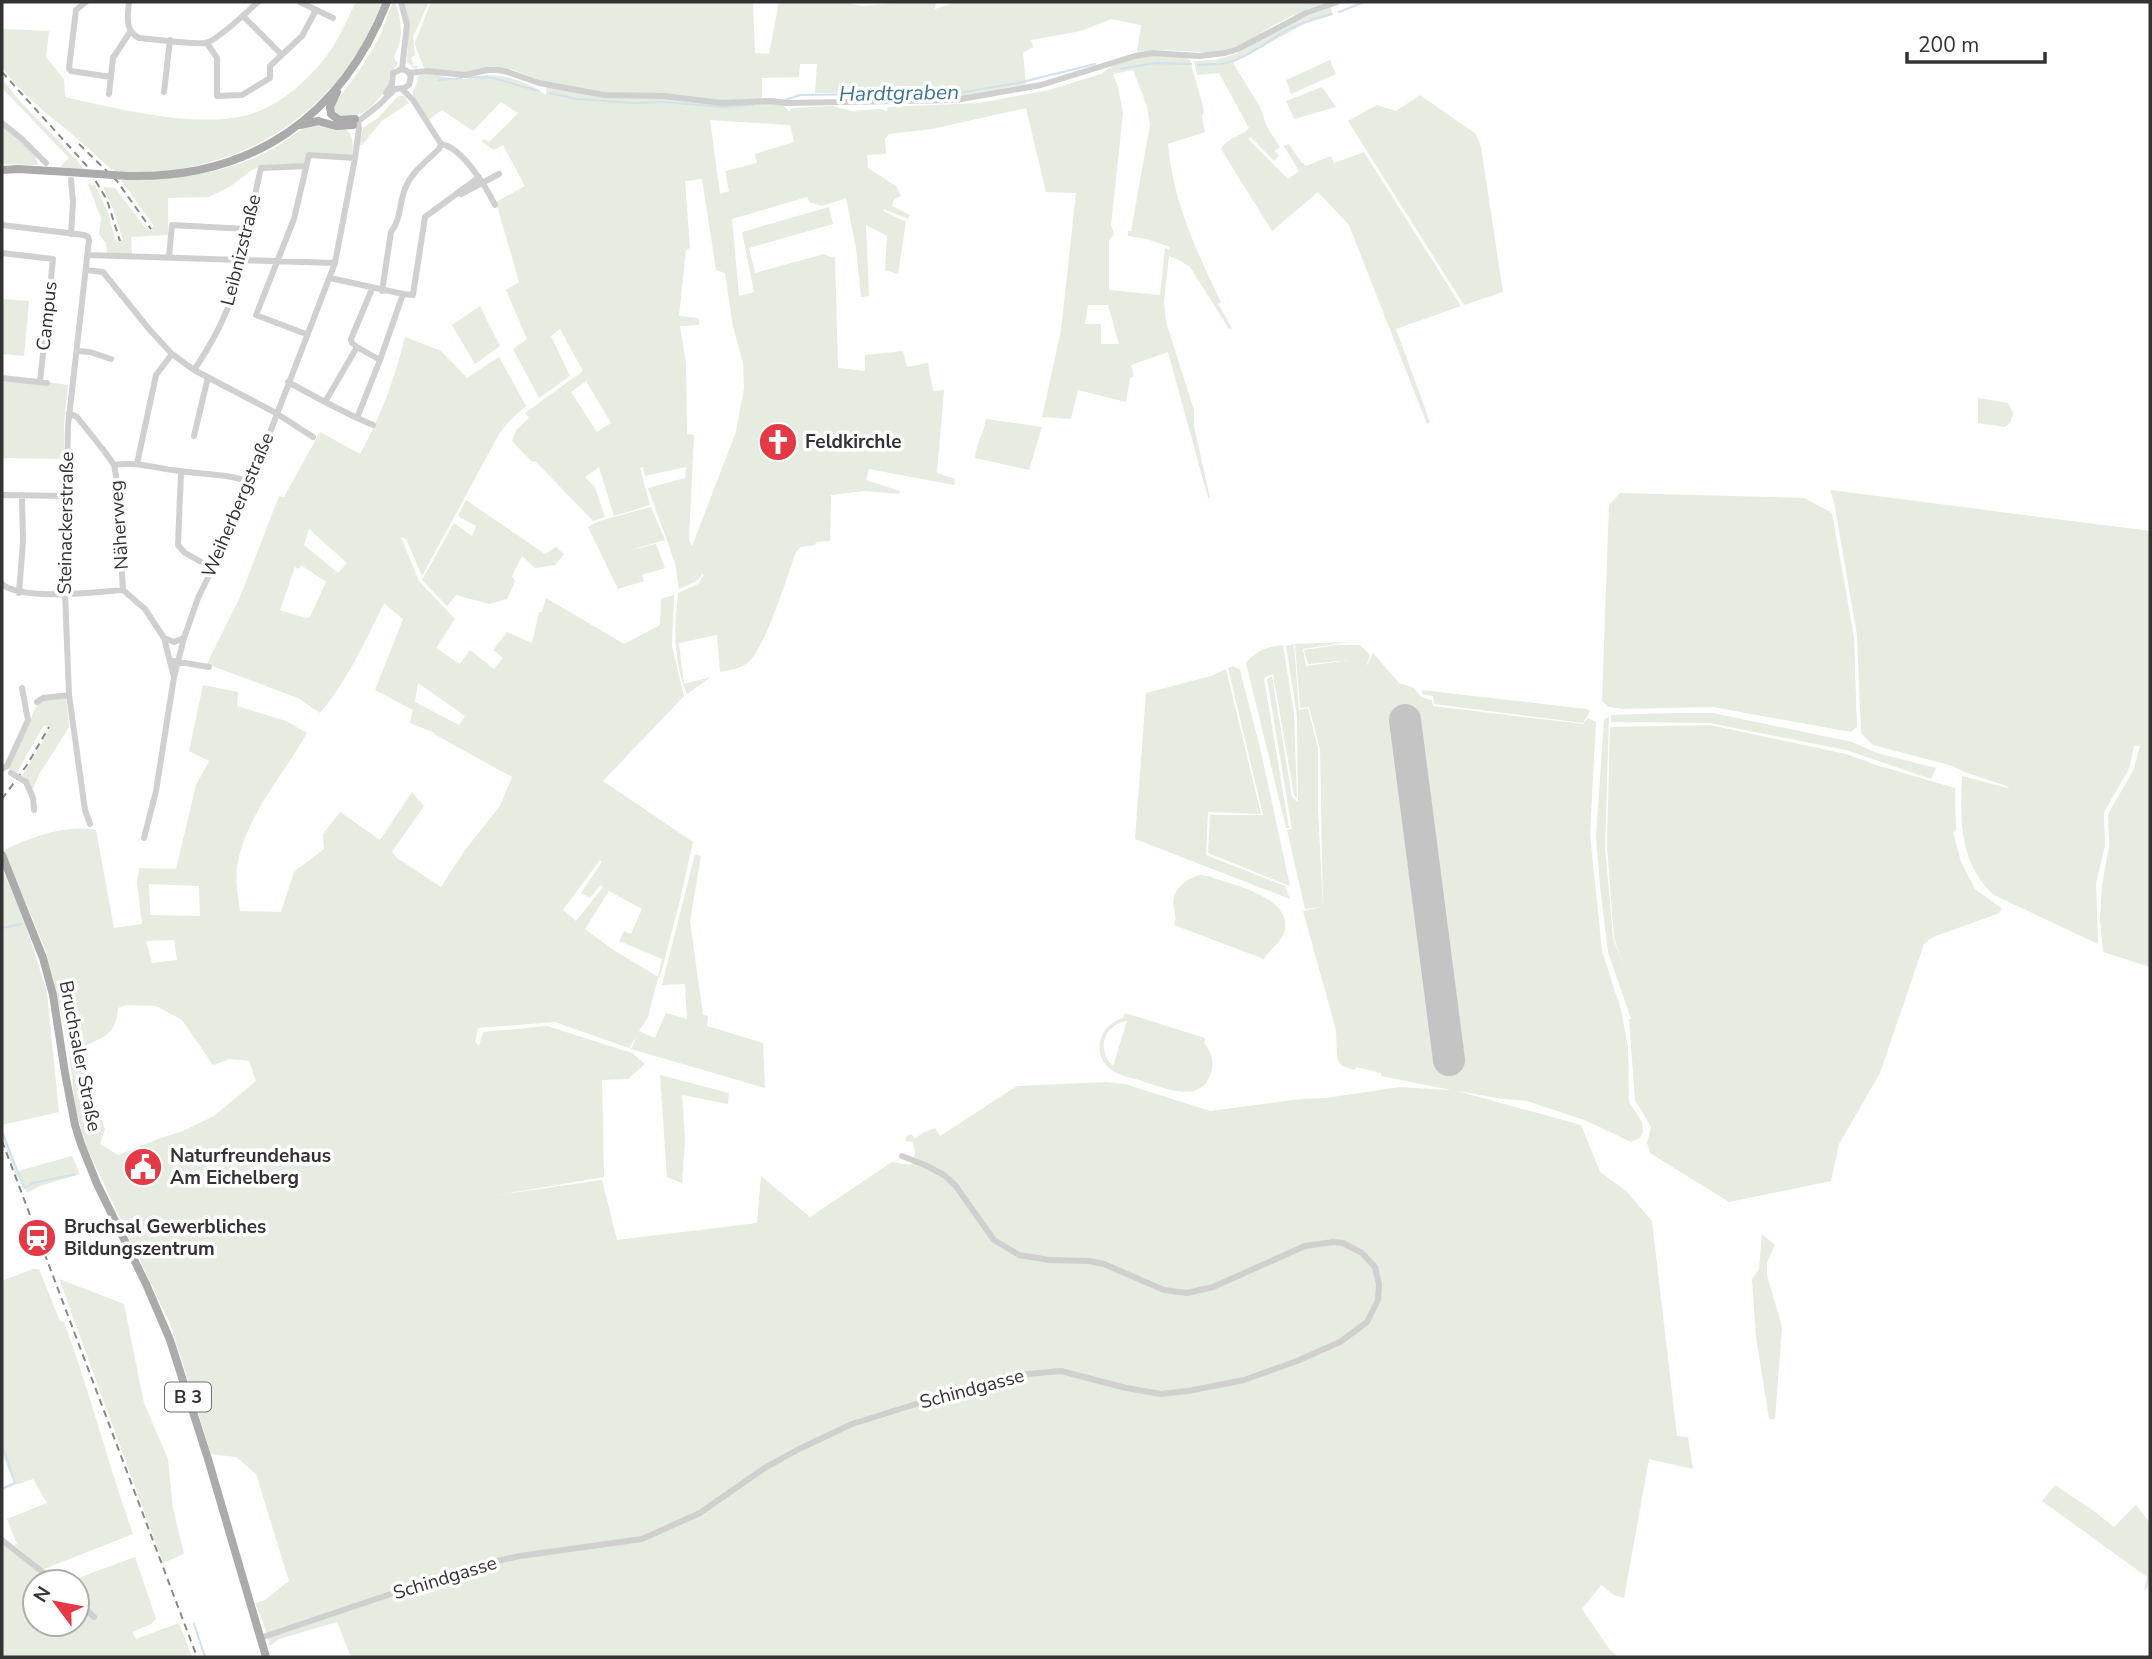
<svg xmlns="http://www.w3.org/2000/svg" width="2152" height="1659" viewBox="0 0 2152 1659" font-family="'Nunito Sans',sans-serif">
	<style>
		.green { fill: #e6ecdf; fill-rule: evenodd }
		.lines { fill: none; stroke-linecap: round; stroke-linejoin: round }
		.stream { stroke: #cfe2ee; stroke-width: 2 }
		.runway { stroke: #c4c4c4; stroke-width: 32 }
		.minor { stroke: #d0d0d0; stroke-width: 6 }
		.major { stroke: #ababab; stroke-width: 8 }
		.rail { stroke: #888; stroke-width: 2; stroke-dasharray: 7 5; stroke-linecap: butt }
		.minor-bridge { stroke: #d0d0d0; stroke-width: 6 }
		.major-bridge { stroke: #ababab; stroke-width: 8 }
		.labels { text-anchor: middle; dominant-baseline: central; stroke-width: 7; stroke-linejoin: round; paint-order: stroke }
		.shield { fill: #fff; stroke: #707070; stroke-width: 2 }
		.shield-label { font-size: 18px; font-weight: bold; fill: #333 }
		.street-label { font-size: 19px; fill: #333; stroke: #fff }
		.poi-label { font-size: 19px; font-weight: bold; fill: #333; stroke: #fff; text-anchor: start }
		.water-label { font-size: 21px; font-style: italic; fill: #3f7597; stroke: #fff }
	</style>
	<rect width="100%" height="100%" fill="#fff"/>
	<!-- green -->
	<path class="green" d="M356,2H382C348,95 271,156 173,170C158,172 130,176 115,171C108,168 94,153 87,147C58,121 25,100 2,67V29L49,31L46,57L64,79L65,97C119,109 210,133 262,110C287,99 312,76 328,54C339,39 347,19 356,2Z
		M393,2H395C402,20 404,40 394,56L395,60L398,63L389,76V87L372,106L363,113L346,119L335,115L333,106L361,68L379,38Z
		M404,2H429L413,37L415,55L411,58L414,66H418L416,70L407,62L409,23Z
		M431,2H753L755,53L769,54L779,2H845L862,6L906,2H936L935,9L957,2H1328C1311,7 1293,15 1278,23C1262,31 1247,44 1229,49C1198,57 1168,46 1137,52L1141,25L1111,19L1081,31L1031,40L1033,47L1023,53L1026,84L956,98H926L925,92L815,93L817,64H800L799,77L762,78V98H775L789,111L793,108L833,106L852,111L879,109L887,111L888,107L979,103L1049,90L1101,74C1127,53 1154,54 1185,57L1190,60L1204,110L1202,117L1205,132L1168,144C1173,201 1196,251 1221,302L1218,304L1232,328L1229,329L1190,267L1179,260L1169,256L1164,301L1166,322L1194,410V426L1210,498H1208L1168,352L1131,365L1134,376L1130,378L1126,402L1078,390L1071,419L1042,417L1061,330L1076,193L1046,192L1026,108L932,129L889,134L885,139L886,154L867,155L868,168L896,186L901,196L894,199L892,206L910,215L908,219L884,209L883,211L906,222L898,274L885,270L887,236L866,225L869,296L861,297L856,248L846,198L822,206L809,202L807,197L732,219L739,296L754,292L742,232L829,207L833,224L749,248L755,273L824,254L830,257H835L838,368L865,371V355L903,351L907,367L928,363L933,391L944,390L937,473L955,479L954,485L869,469L866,480L900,491L899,494L864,491L831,495L830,541L816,542L815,545L801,547L796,552C787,576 765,651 746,664C739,669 728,670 720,672L717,635L679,643L684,684L711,677L687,694C673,661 674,628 678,593L698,584L704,575L702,574L697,581L679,589L675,563L648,488L685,478L686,467L645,476L643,467L640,468L650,505L614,516L599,467L585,477L595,487L605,517L593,521L535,461L532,462L512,441L516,430L529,418L525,413L583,371L560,329L551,336L570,376L539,398L513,349L527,339L506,290L519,282L496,202L525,186L503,145L494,150L481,141L484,139L489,142L518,113L501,102L473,131L442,110L428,120C424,114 412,101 413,93C414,86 419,84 418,76C434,71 440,77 456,79C467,80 478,75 489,75C508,75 531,84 546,95L547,83L511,69L483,68L463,73L424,68L415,45L416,40ZM1133,70L1147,106L1150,125L1131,231H1128V236L1147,239L1170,247L1169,250L1165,248L1160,295L1109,290V240L1114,234L1111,225L1123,113L1118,87L1113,74ZM710,120L790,125L794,142L755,154L757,163L725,171L729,191L720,194ZM702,179L716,270L725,273L733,327L743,363L744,388L736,432L692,546L689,540L694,435L687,434L686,363L680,326L699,325V318L679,316L686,250L690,248L685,181ZM1088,305H1108L1119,344H1101V324H1085ZM586,381L611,423L597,432L571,392Z
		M1331,7L1333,15L1306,23L1233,63L1260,107L1267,127L1280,147L1275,151L1279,156L1274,161L1251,137L1248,139L1288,179L1299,171L1284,146L1289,144L1301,162L1306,166L1331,156L1334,163L1364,152L1461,306L1396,329L1430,422L1427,424L1349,225L1318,192L1272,231L1221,149C1229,136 1240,138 1249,128L1219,73L1197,75L1194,61L1214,60L1236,54L1285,25Z
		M1330,60L1336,74L1291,94L1286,80Z
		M2,79C26,112 59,138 85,170L60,167L69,158L2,88Z
		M1322,87L1336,107L1294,119L1286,101Z
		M1420,95L1476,134L1481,147L1503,292L1464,305L1348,121L1377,105L1396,111Z
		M398,96H404L409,103L382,121L362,145L359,144L363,128L378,118Z
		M322,122C346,129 356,128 352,156L308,154L304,167L261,166L252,170L231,186L209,197L168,198V235L131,237L132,255L107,254L106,243L99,234L101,218L88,184L95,185L108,213L116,242L123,240L114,211L103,187L115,188L148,231L154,226L121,180C170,180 220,175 265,153C285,144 300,125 322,122Z
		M2,125C14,135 36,148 38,165L2,164Z
		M2,299L29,301L24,356L2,354Z
		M480,306L500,346L475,364L452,325Z
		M405,337L441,351L467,378L499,357L526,406L511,419L499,434L422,576L406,539L401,537L419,581L455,619L436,648L460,664L470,650L494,669L503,658L493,650L507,632L532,643L539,612H542L546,598L624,644L660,625L661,599L674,595L672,646L684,696L603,781L693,842L680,900L660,977L658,978L648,1017L639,1031L655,1038L666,1013L687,1019L685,984L662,985L695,854L701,856L690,921L703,1015L708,1016L707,1026L763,1043L765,1088L631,1049L637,1036L629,1048L555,1022L478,1028L475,1042L479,1046L483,1032L547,1026L632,1053L645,1064L628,1079L602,1080L604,1177L498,1195L602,1180L617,1240L757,1223L761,1176L810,1217L892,1162L911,1165L915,1153L913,1142L905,1141L907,1136L911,1134L915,1139L922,1133L935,1128L940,1136L1017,1086L1106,1082L1125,1084L1210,1111L1300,1099L1326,1098L1399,1087L1451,1090L1381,1076V1073L1356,1067L1355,1070L1342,1066L1337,1058L1336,1030L1303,911L1321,907L1305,909L1287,830L1292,829L1267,679L1272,676L1292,797L1298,802L1297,716L1286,646L1294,644L1299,710L1308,708L1318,748V810L1323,908L1320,749L1309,707L1300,708L1295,644L1348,642L1303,649L1306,666L1350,660L1308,664L1304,650L1336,645H1360L1370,655L1366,667L1373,653L1399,683L1414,688L1421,697L1432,700L1433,706L1583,724L1588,718L1596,722L1590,834L1602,951L1621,1010L1628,1047L1629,1102L1642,1122L1643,1132L1640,1138L1631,1142L1587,1121L1527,1101L1503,1099L1457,1091L1581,1125L1600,1172L1625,1190L1652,1221L1677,1436L1688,1437L1693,1469L1649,1459L1624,1598L1614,1595L1601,1585L1582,1609L1610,1650L1619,1657H351L337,1622L279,1639L270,1646L263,1622L255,1603L265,1600L289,1581L256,1474L236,1457L211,1454L171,1326L86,1146L75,1107L68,1042L46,951L2,846V837L4,850C32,837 65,824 96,830L114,928L142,924L137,883L139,868L176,869L196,785L209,761L189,751L203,685L238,692L237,706L286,721L307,733C283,776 245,816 237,867C235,881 238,897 240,911L281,912L294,872L324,849L323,834L340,812L380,840L412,792L424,806L392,852L397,858L441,887L465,850L500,806L512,777L434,734L435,733L410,723L413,710L375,690L403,619L384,603C365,641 348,680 320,713L298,698L207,664L240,597L279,496L284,497L320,432L360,454C380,418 395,378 405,337ZM309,529L347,563L338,573L304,545ZM301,565L326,582L310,617L305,618L280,610L295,567L299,569ZM418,683L465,716L459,725L415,702ZM600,860L602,862L581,893L590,898L601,885L603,887L576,921L563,910ZM149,884L199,886L200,916L150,915ZM609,891L642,909L631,934L624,931L619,941L662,959L658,977L612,949L585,929ZM174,940L177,960L152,963L146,941ZM126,1005L156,1006L182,1020L213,1065L230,1059L249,1061L256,1081L214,1116L183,1131L158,1139L118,1155L100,1144L105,1129L84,1073L83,1047C105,1036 116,1035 118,1008Z
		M2,380L47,382L68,385L64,424V459L2,458Z
		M1978,398L2008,403L2013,413L2010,423L2005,427L1978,423Z
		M986,419L1042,427L1029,470L975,458C976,444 984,433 986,419Z
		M1830,490L2150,531V967L2103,952L2100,920L2102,884L2109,847L2108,814L2133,771L2140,746H2134L2129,769L2104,812L2105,846L2096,883L2098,944L1994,895C1959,863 1960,820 1962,776L2008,788L2009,787L1962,771L1953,766L1873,745L1861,733L1857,635L1834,502Z
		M1620,493L1804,498L1832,513L1854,637L1857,727L1851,732L1713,707L1622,709L1609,707L1602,701L1609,505Z
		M466,500L545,554L556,547L564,554L555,565L535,568L522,556L512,576L515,581L507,599L489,604L456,595L447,606L422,580L454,523L472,536L476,526L458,516Z
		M651,507L665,540L626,551L656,544L665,568L642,575L644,581L618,589L588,527L599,521Z
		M1283,645L1294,714L1297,798L1294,795L1273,674L1264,678L1289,828H1286L1246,663C1257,650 1266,647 1283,645Z
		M1233,666L1240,670L1261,752L1290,886L1208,853L1210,815H1263L1228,668Z
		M1226,669L1261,814L1208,812L1206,855L1285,886L1290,899L1135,839L1146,693L1211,676Z
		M1422,690L1586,709L1590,711L1583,723L1434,704L1433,696L1422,694Z
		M66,698L69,727L40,773L32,790L21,778L50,728L44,725L16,774L7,768L38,703L41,700Z
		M1675,713H1713L1852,742L1877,753L1936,768L1931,779L1846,750L1710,723L1611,722V715Z
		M1609,716L1605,847L1613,938L1625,970L1614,938L1607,846L1610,727L1710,725L1846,754L1876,765L1955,788L1956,831L1953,832L1961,862L1975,889L2001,908L2000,913L1933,937L1924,944L1880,1073L1839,1144L1831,1181L1729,1202L1650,1153L1647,1143L1651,1127L1635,1100L1629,1019H1631L1608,952L1600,886L1596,837L1604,720Z
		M2,868L25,923L47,992L59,1112L2,1125Z
		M1200,875L1208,876C1232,885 1295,897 1284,933C1280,944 1270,948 1264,959L1174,925C1177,917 1175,916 1174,908C1170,891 1185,879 1200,875Z
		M1125,1013L1205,1038L1204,1043C1211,1051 1215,1062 1211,1073C1201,1104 1167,1089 1145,1082C1134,1078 1119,1076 1110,1069C1090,1052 1101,1024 1123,1018ZM1127,1021L1113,1066C1096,1050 1103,1025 1127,1021Z
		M660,1075L729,1093L728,1104L682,1095L685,1140L682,1183L667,1177Z
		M2,1130L18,1171L72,1156L80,1174L40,1186L27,1193L19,1176L16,1177L2,1136Z
		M1762,1234L1775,1245L1767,1262V1275L1782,1327L1775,1419H1769L1756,1337L1752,1279L1759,1269Z
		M33,1269H39L60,1321L64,1322C90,1392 108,1464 133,1534L44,1569L62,1582H35V1624H77V1582H67L135,1557L156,1619L151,1624L132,1632L136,1639L179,1623L192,1657H2V1540L34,1562L14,1545L17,1544L7,1519L47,1503L33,1479L15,1485L2,1453V1281Z
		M59,1279L124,1304L144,1403L168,1459L173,1508L184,1554L163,1563Z
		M2055,1485L2094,1511L2114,1527L2136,1505L2150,1523V1584L2144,1591L2147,1577L2042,1501Z"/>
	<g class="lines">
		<!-- stream -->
		<path class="stream" d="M1339,12L1364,2
			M1220,64C1247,60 1266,41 1289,29C1303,22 1317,18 1331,14
			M1198,65L1216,64
			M1121,69L1155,63L1191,64
			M468,77L493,78L539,91
			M439,80L462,78
			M550,93L576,99L634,103L665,102L724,107L753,105
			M785,100L800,95L959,93L1022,82L1095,64
			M2,928L22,924
			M2,1131L24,1188L33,1183L75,1174
			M2,1445L15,1483L2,1489
			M194,1624L205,1657"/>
		<!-- runway -->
		<path class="runway" d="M1405,720L1449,1060"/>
		<!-- minor -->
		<path class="minor" d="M86,2L76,10L69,68L71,71L111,77
			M129,2C128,16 124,30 139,38C154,39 195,45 206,43C218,40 248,11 258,2
			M300,2L333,18
			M401,2L407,25L402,69
			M243,16L282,55
			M207,43L217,58V96L242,95L270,78V66L302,36L316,10
			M409,73L427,71L465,75L487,70H498L508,72L539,83L604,95L664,96L722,103L771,101L787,103L956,100L1041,85L1135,56L1152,53L1199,56L1225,53L1238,49L1306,13L1337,2
			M164,92L170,40
			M386,93L392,84L393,73L402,69
			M109,94L113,58L130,32
			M2,123L21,138L46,163
			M356,123L379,105L395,89L404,88L409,85L411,76L407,71L402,69
			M441,144C462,147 486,187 495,205
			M71,180L73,202L71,234
			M461,194L499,174
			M2,225L84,235L88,237L89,240L68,426L65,593L69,695L85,810L90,824
			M2,253L53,259L40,382
			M88,255L335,263
			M169,257L172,225L247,229
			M86,270L103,272L149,329L172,354L194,370L276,413L313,437
			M330,278L403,294
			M382,291L391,232C401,220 399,203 405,189C411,172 427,161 439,149L441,144L413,100L402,89
			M306,334L256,315L294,219L309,155L355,158
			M357,347L380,360
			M77,351L90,352L111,359
			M194,370C211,345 225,319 234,291C246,251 251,209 261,168L306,166
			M2,378L47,383
			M288,382L325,402L357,347L352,343L351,339L372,289
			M325,402L357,418L380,360L403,294L413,295L425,217L478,178
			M69,413L77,417L105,452L114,465L116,476L123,590L145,609L164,638L174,642L184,638
			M357,418L373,425
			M194,436L208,377
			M137,464L156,375L172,354
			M114,465C136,461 158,469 180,471C207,475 223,473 251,482
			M181,472L178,545L185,553L212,568
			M2,495L68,496
			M2,584C21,601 96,592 123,590
			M19,593L23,542L22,495
			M173,661L209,667
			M174,677L184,638L198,598L237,518L335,263L355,158L359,128L358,122L355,119
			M37,702L43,698L69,695
			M2,769L7,766L28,720L22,688
			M26,782L33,798L34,810
			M144,838L156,791L174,677L164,638
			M2,1540L55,1582
			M77,1601L94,1617
			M260,1638L474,1566L520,1556L642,1539L700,1513L763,1469L797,1450L852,1424L1006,1376L1061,1371L1126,1388L1161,1394L1188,1391L1244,1380L1297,1361L1340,1342L1367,1322L1378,1300L1379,1284L1375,1267L1362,1253L1343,1243L1333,1242L1305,1246L1213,1287L1187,1293L1164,1290L1104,1264L1089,1261L1049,1260L1019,1255L994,1240L955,1185L944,1175L925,1165L902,1156"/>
		<!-- major -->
		<path class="major" d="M337,92L330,107L331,114L339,120L355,119
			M300,125L318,121L336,126L353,125
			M2,170L18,169L68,172
			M128,176C252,179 342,116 387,2
			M2,855L43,958L53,995L65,1073L75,1125L81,1144L97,1184L146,1284L170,1340L208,1459L266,1657"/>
		<!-- rail -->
		<path class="rail" d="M2,72L86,165L107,200L120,241
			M79,144L117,181L151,229
			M2,799L27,765L49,727
			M2,1141L197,1657"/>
		<!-- minor-bridge -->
		<path class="minor-bridge" d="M11,773L26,782"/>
		<!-- major-bridge -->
		<path class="major-bridge" d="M68,172L128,176"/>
	</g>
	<!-- icons -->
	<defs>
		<g id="church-disc" transform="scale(2.0125)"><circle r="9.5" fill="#e63946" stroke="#fff"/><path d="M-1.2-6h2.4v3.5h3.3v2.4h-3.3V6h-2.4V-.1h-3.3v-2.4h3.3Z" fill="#fff"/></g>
		<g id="civic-disc" transform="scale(2.0125)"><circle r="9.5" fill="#e63946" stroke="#fff"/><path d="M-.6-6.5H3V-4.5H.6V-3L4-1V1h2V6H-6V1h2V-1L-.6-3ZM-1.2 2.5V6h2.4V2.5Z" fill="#fff"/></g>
		<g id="station-disc" transform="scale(2.0125)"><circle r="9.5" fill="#e63946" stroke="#fff"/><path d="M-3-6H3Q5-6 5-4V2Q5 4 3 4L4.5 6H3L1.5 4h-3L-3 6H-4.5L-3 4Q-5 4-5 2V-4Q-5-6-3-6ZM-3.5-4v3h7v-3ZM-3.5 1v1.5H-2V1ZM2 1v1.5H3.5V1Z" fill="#fff"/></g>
	</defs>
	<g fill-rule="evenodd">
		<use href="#church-disc" x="778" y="442"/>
		<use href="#civic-disc" x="143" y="1167"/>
		<use href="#station-disc" x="37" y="1238"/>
	</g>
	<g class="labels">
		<!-- shield labels -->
		<rect class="shield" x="165" y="1382.5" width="46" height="29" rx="5"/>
		<g class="shield-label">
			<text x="188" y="1397">B 3</text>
		</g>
		<!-- street labels -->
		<g class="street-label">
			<text transform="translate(241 250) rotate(-76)">Leibnizstraße</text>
			<text transform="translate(47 316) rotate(-84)">Campus</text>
			<text transform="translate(238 505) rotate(-67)">Weiherbergstraße</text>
			<text transform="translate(66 523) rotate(-89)">Steinackerstraße</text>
			<text transform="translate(119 525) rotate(-94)">Näherweg</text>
			<text transform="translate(80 1056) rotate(79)">Bruchsaler Straße</text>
			<text transform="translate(972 1389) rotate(-15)">Schindgasse</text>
			<text transform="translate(445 1578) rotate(-17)">Schindgasse</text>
		</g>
		<!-- poi labels -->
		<g class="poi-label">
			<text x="805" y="442">Feldkirchle</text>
			<text x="170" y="1156">Naturfreundehaus<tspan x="170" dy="22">Am Eichelberg</tspan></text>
			<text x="64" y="1227">Bruchsal Gewerbliches<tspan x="64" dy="22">Bildungszentrum</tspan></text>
		</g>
		<!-- water labels -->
		<g class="water-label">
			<text transform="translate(899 93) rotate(-1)">Hardtgraben</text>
		</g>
	</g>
	<!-- border -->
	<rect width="2152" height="1659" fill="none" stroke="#333333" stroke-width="7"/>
	<!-- north arrow -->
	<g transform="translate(56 1603) rotate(302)"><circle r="33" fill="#ffffff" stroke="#adadad" stroke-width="2"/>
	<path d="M0-5L12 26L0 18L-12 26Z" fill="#e63946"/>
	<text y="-10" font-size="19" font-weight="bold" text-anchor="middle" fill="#333333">N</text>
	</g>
	<!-- scale -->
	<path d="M1907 52v10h138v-10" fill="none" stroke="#333333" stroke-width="3.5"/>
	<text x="1918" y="52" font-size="21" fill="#333333" stroke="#ffffff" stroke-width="5" paint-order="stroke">200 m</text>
</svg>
